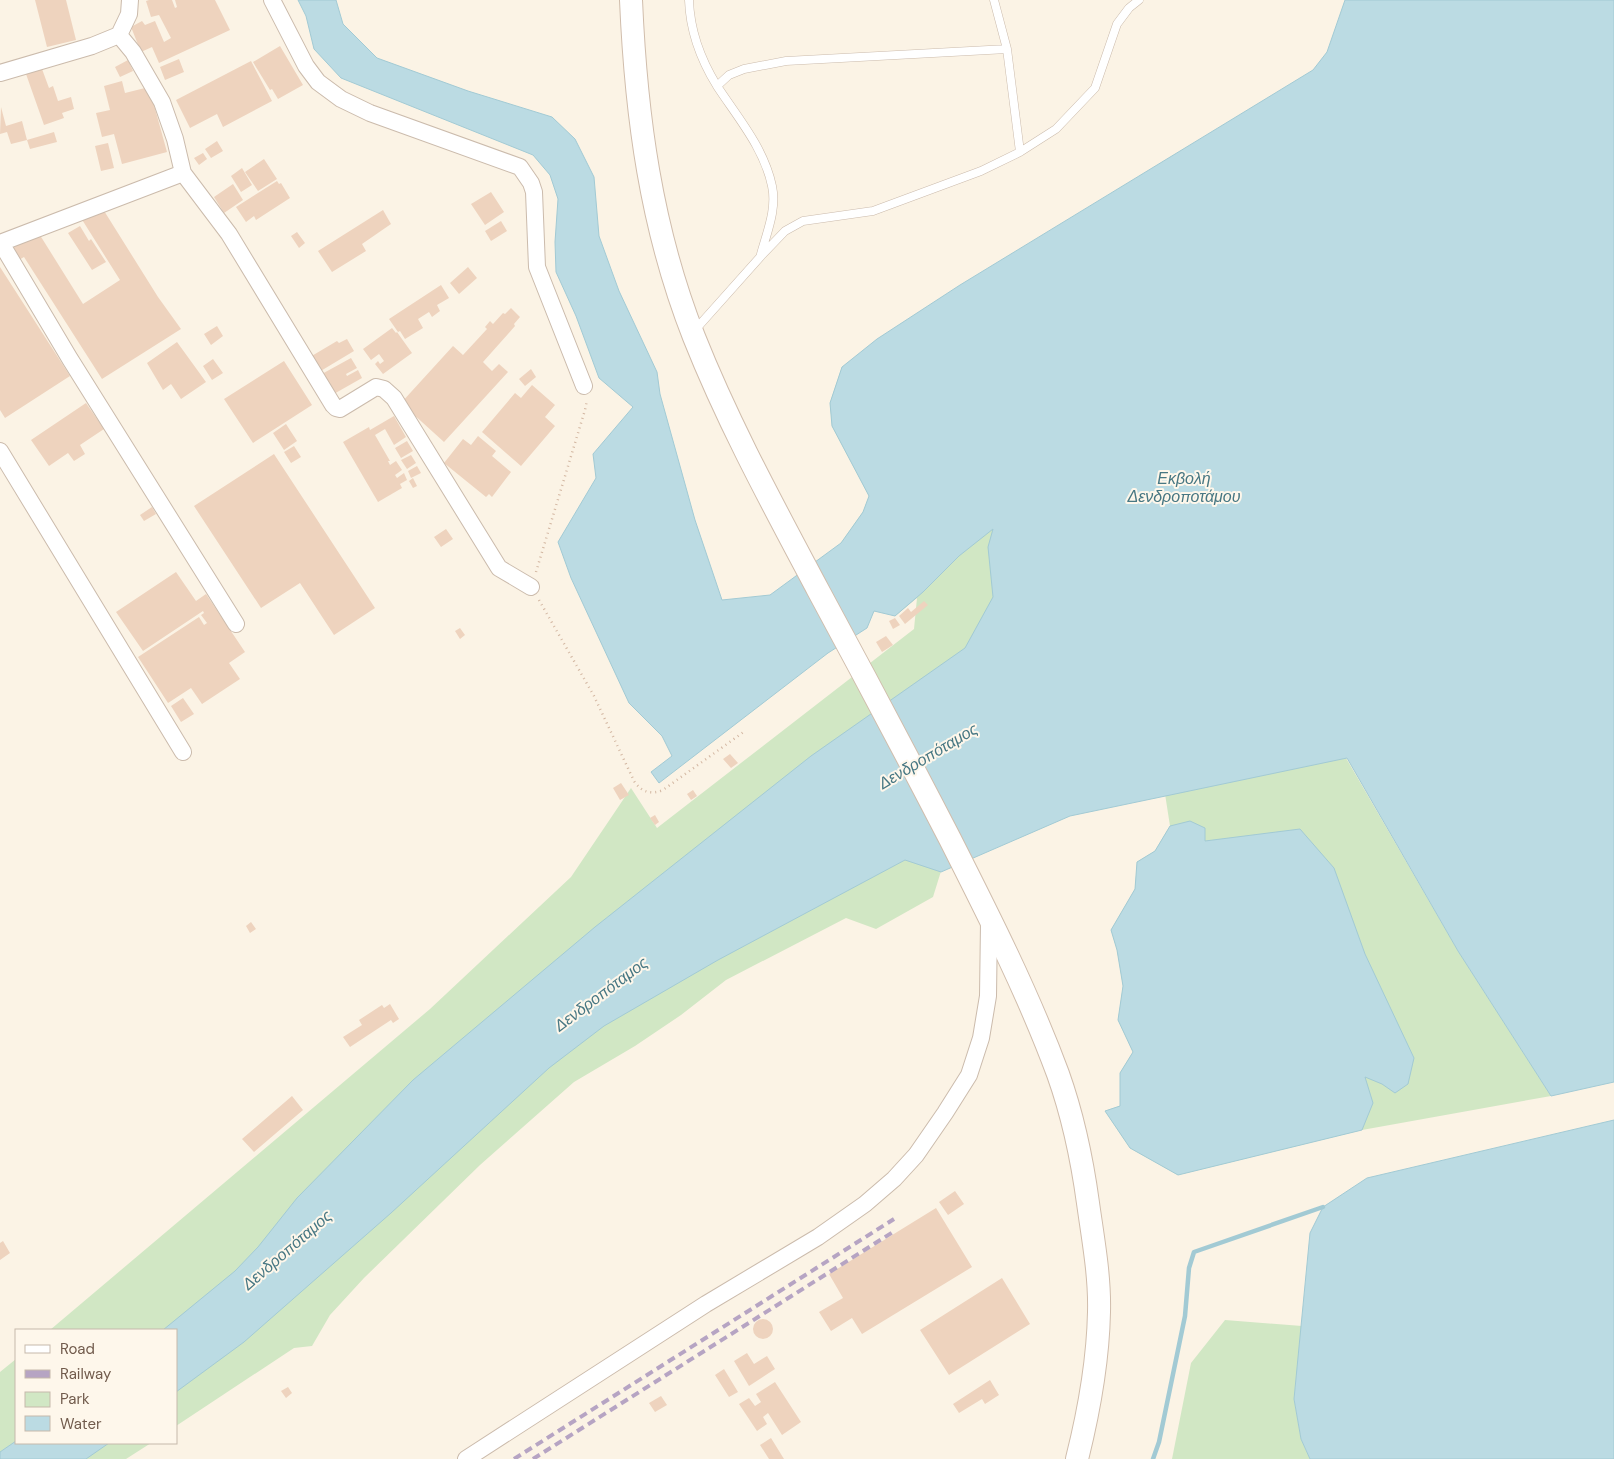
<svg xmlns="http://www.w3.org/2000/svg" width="1614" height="1459" viewBox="0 0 1614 1459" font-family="'DM Sans',sans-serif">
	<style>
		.green { fill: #d1e7c4 }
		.water { fill: #bbdbe3; stroke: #a2cad4 }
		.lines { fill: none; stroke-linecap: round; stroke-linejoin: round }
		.stream { stroke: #a2cad4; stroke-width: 4.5 }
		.building { fill: #eed3be }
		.lane-casing { stroke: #cbbbac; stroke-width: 9 }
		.street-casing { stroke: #cbbbac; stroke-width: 18 }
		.secondary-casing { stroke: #d0bdac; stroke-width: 24 }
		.path { stroke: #d3b7a2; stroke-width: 2.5; stroke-dasharray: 1 4; stroke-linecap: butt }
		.lane { stroke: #fff; stroke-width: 8 }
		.street { stroke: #fff; stroke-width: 16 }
		.secondary { stroke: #fff; stroke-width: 22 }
		.rail { stroke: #b6a4c3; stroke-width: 4; stroke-dasharray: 8 5; stroke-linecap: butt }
		.labels { text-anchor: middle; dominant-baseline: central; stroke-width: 4; stroke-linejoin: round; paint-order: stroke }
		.water-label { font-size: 16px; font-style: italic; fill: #477783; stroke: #fef7eb }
	</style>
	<rect width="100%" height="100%" fill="#fbf3e5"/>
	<!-- green -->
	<path class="green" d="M842,367L1346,758L1458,951L1551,1096L1362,1130L1178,1175L1130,1148L1105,1111L1120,1106V1073L1133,1052L1118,1020L1123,986L1117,950L1111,930L1135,889L1137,862L1155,851L1170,826L1163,781L1030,821L942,868L933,897L876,929L846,918L726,980L681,1015L635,1046L574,1082L480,1165L364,1278L330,1315L312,1346L294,1348L176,1426V1330H50L430,1009L571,877L631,788L657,828L914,629L917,598L895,616L841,543L863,512L869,496L832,426L830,403Z
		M1225,1320L1302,1326L1294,1399L1301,1439L1310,1459H1172L1191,1363Z
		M16,1359V1443H151L126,1459H0V1372Z"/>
	<!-- water -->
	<path class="water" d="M298,0H336L343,24L377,58L468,91L552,117L575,139L594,177L599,236L619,291L657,372L660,394L695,520L722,600L770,595L841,543L863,512L869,496L832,426L830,403L842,367L877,339L960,285L1313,70L1327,52L1345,0H1614V1082L1551,1096L1458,951L1347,758L1070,816L941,872L905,860L718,960L604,1026L549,1068L391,1213L244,1342L176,1392V1330H163L235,1271L258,1247L297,1198L413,1080L595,927L811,756L965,648L993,597L988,547L993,529L959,556L923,592L895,616L874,611L867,628L828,653L659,783L651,772L672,756L662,736L629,703L571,578L558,542L596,478L593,454L633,407L599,378L576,316L556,272L555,242L558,199L550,175L533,155L341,78L314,49L306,16Z
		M1190,821L1205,828V841L1300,829L1334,868L1365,954L1414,1058L1408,1084L1395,1093L1382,1084L1365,1077L1373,1103L1362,1130L1178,1175L1130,1148L1105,1111L1120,1106V1073L1133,1052L1118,1020L1123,986L1117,950L1111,930L1135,889L1137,862L1155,851L1170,826Z
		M1614,1120V1459H1310L1301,1439L1294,1399L1310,1233L1323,1207L1367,1178Z
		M16,1441V1443H109L86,1459H0V1452Z"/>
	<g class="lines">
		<!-- stream -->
		<path class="stream" d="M1153,1459L1159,1442L1185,1316L1189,1268L1194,1252L1323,1207"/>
	</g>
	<!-- building -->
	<path class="building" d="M35,0H66L76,40L47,47Z
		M149,0H172L175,8L177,7L175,0H215L230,30L159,63L152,47L141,52L131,27L142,21L145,25L155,21L164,42L171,38L159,15L151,17L146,1Z
		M280,46L303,85L278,99L272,89L270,90L253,62Z
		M179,59L184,72L165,80L160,67Z
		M128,60L133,71L120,77L115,67Z
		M251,61L272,101L223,127L217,114L190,128L176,100Z
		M42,69L49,88L53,86L58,101L71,97L74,109L62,113L64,118L44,125L26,74Z
		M122,81L125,93L149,87L167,152L122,164L114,134L102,137L96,113L110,110L104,86Z
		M1,107L6,126L22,121L27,140L11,144L7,132L0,134Z
		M54,132L57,142L30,149L27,140Z
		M217,141L223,151L211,158L205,149Z
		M108,143L114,168L101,171L95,146Z
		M203,153L207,159L199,165L194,158Z
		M264,159L277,179L258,191L245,172Z
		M242,168L252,185L241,192L231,176Z
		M277,181L279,184L281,183L290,198L256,220L254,216L246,222L236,207Z
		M233,184L243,200L224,213L214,197Z
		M491,192L504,212L485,225L471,204Z
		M101,206L158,297L181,329L102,379L24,257L17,261L10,250L38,232L83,304L120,280L81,218Z
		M383,210L391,224L362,244L366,251L332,272L318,251Z
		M501,221L507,231L491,241L485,231Z
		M80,226L89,241L91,239L106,262L92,270L68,233Z
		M297,232L305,243L299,248L291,236Z
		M0,267L70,376L5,418L0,410Z
		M468,267L477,278L459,294L450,283Z
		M441,285L449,298L437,305L440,311L432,317L429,312L418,319L423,328L405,339L400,331L398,332L389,319Z
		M511,308L520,317L514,324L515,326L483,362L492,371L499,364L508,372L444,442L401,403L453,346L463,355L487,329L485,327L490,321L493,324L503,313L505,314Z
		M217,326L223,336L211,345L204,334Z
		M392,328L396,333L397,332L412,353L383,374L375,364L378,361L380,364L384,361L379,354L371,360L363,349Z
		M347,339L354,351L319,372L310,357L337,341L339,343Z
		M177,342L206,382L181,399L171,384L163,390L147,363Z
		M351,358L357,368L346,374L347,376L358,370L362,378L332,395L320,375Z
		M213,359L223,373L212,380L203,366Z
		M284,361L312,405L253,443L224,399Z
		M531,369L536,377L525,386L519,379Z
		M532,385L555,405L545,417L555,426L521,466L482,432L515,393L521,398Z
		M86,403L104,429L80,445L85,454L74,461L68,453L49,466L31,440Z
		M394,416L406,437L394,445L385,429L375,435L390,461H388L390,465L396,461L402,470L395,475L397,478L404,473L407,480L400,484L402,488L378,502L343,442L369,427L370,430Z
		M286,424L297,441L284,450L273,433Z
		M478,436L496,451L492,456L511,472L492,497L489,494L486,497L444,463L463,439L471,445Z
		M407,441L413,451L401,458L395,448Z
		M294,446L301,457L291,463L284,452Z
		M274,454L375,608L334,635L300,583L261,608L194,506Z
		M411,455L416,463L407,469L401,460Z
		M417,466L421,473L411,478L408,471Z
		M413,478L417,486L413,488L409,481Z
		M152,507L156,514L144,521L140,515Z
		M446,529L453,539L441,547L434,537Z
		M176,572L196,601L206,594L245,652L229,663L240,679L202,704L191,688L168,703L138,657L199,617L204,625L207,623L201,615L204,613L203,611L143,651L116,612Z
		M924,601L928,605L905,624L899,616L908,608L911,612Z
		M895,618L900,625L893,629L889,621Z
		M460,628L465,635L460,639L455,631Z
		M886,636L893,645L882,652L876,642Z
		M183,698L194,714L181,722L171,706Z
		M730,754L738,763L731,768L723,759Z
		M621,783L629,795L620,800L613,788Z
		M693,790L697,796L691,800L687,794Z
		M655,815L659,822L655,825L650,818Z
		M251,922L256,929L250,933L246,926Z
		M390,1004L399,1019L393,1023L391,1020L350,1047L343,1037L362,1025L359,1020L382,1005L384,1008Z
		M292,1096L303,1110L254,1152L242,1139Z
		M955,1191L964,1204L948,1215L939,1202Z
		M936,1208L972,1267L862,1334L852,1318L831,1331L819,1312L843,1298L829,1274Z
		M3,1241L10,1253L0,1260V1243Z
		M1002,1278L1030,1324L949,1375L920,1330Z
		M753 1329a10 10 0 1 1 20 0a10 10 0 1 1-20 0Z
		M747,1353L754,1364L767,1356L775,1369L749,1386L734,1361Z
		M724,1369L738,1392L729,1397L715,1375Z
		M990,1380L999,1395L985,1404L982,1399L959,1413L953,1404Z
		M775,1382L801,1422L782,1435L768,1413L763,1417L767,1424L757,1431L739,1404L749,1398L755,1406L761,1402L756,1394Z
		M288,1387L292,1393L286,1398L281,1391Z
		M661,1396L667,1405L655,1412L649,1403Z
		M771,1438L784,1459H769L760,1445Z"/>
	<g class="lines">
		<!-- lane casing -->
		<g class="lane-casing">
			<path id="lane" d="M689,0C690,31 701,60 717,86C738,118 764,148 772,186C777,209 767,232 761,254
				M994,0L1007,49L1020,152
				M717,86L729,75L744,69L786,61L1007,49
				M695,330L761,256L785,231L803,221L873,211L981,171L1020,152L1056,129L1095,88L1117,24L1129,8L1139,0"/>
		</g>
		<!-- street casing -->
		<g class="street-casing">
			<path id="street" d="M130,0L129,14L119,35L133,52L162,102L175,139L183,173L229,234L333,405L336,408L340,409L376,387L384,389L394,398L499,568L531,587
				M272,0L306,66L318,82L341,99L370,113L520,167L531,183L534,192L537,267L584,386
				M0,73L92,46L119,35
				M0,243L183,173
				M1,243L70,359L236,624
				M0,451L183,752
				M466,1459L706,1304L818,1237L865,1204L894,1179L916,1155L945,1113L969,1075L981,1038L988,996L989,923"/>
		</g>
		<!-- secondary casing -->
		<g class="secondary-casing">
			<path id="secondary" d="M631,0C636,116 651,228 694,337C729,425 774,507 818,590C863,673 907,756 950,839C989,916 1028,993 1058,1074C1073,1116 1082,1159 1088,1203C1093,1239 1100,1276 1099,1312C1098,1362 1089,1411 1077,1459"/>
		</g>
		<!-- path -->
		<path class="path" d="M536,572L585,410L587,400
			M539,600L594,696L634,781C641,792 651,795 663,790L745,731"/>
		<!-- lane -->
		<use href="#lane" class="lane"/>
		<!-- street -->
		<use href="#street" class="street"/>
		<!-- secondary -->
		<use href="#secondary" class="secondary"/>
		<!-- rail -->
		<path class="rail" d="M514,1459L894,1219
			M533,1459L893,1232"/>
	</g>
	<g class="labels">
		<!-- water labels -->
		<g class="water-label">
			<text x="1184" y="478">Εκβολή<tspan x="1184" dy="18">Δενδροποτάμου</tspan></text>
			<text transform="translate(928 756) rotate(-31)">Δενδροπόταμος</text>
			<text transform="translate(601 994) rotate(-37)">Δενδροπόταμος</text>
			<text transform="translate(287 1250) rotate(-41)">Δενδροπόταμος</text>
		</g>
	</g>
	<!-- legend -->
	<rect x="15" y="1329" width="162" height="115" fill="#fef7eb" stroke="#c6b9ab"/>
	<rect x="25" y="1345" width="25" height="8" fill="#ffffff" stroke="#c6b9ab"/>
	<text x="60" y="1354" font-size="15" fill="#715b4c">Road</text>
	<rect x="25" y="1370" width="25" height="8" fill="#b6a4c3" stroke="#c6b9ab"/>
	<text x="60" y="1379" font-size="15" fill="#715b4c">Railway</text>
	<rect x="25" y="1392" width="25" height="15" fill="#d1e7c4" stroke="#c6b9ab"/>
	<text x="60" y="1404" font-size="15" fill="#715b4c">Park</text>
	<rect x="25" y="1416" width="25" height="15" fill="#bbdbe3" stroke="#c6b9ab"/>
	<text x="60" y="1429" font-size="15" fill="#715b4c">Water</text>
</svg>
